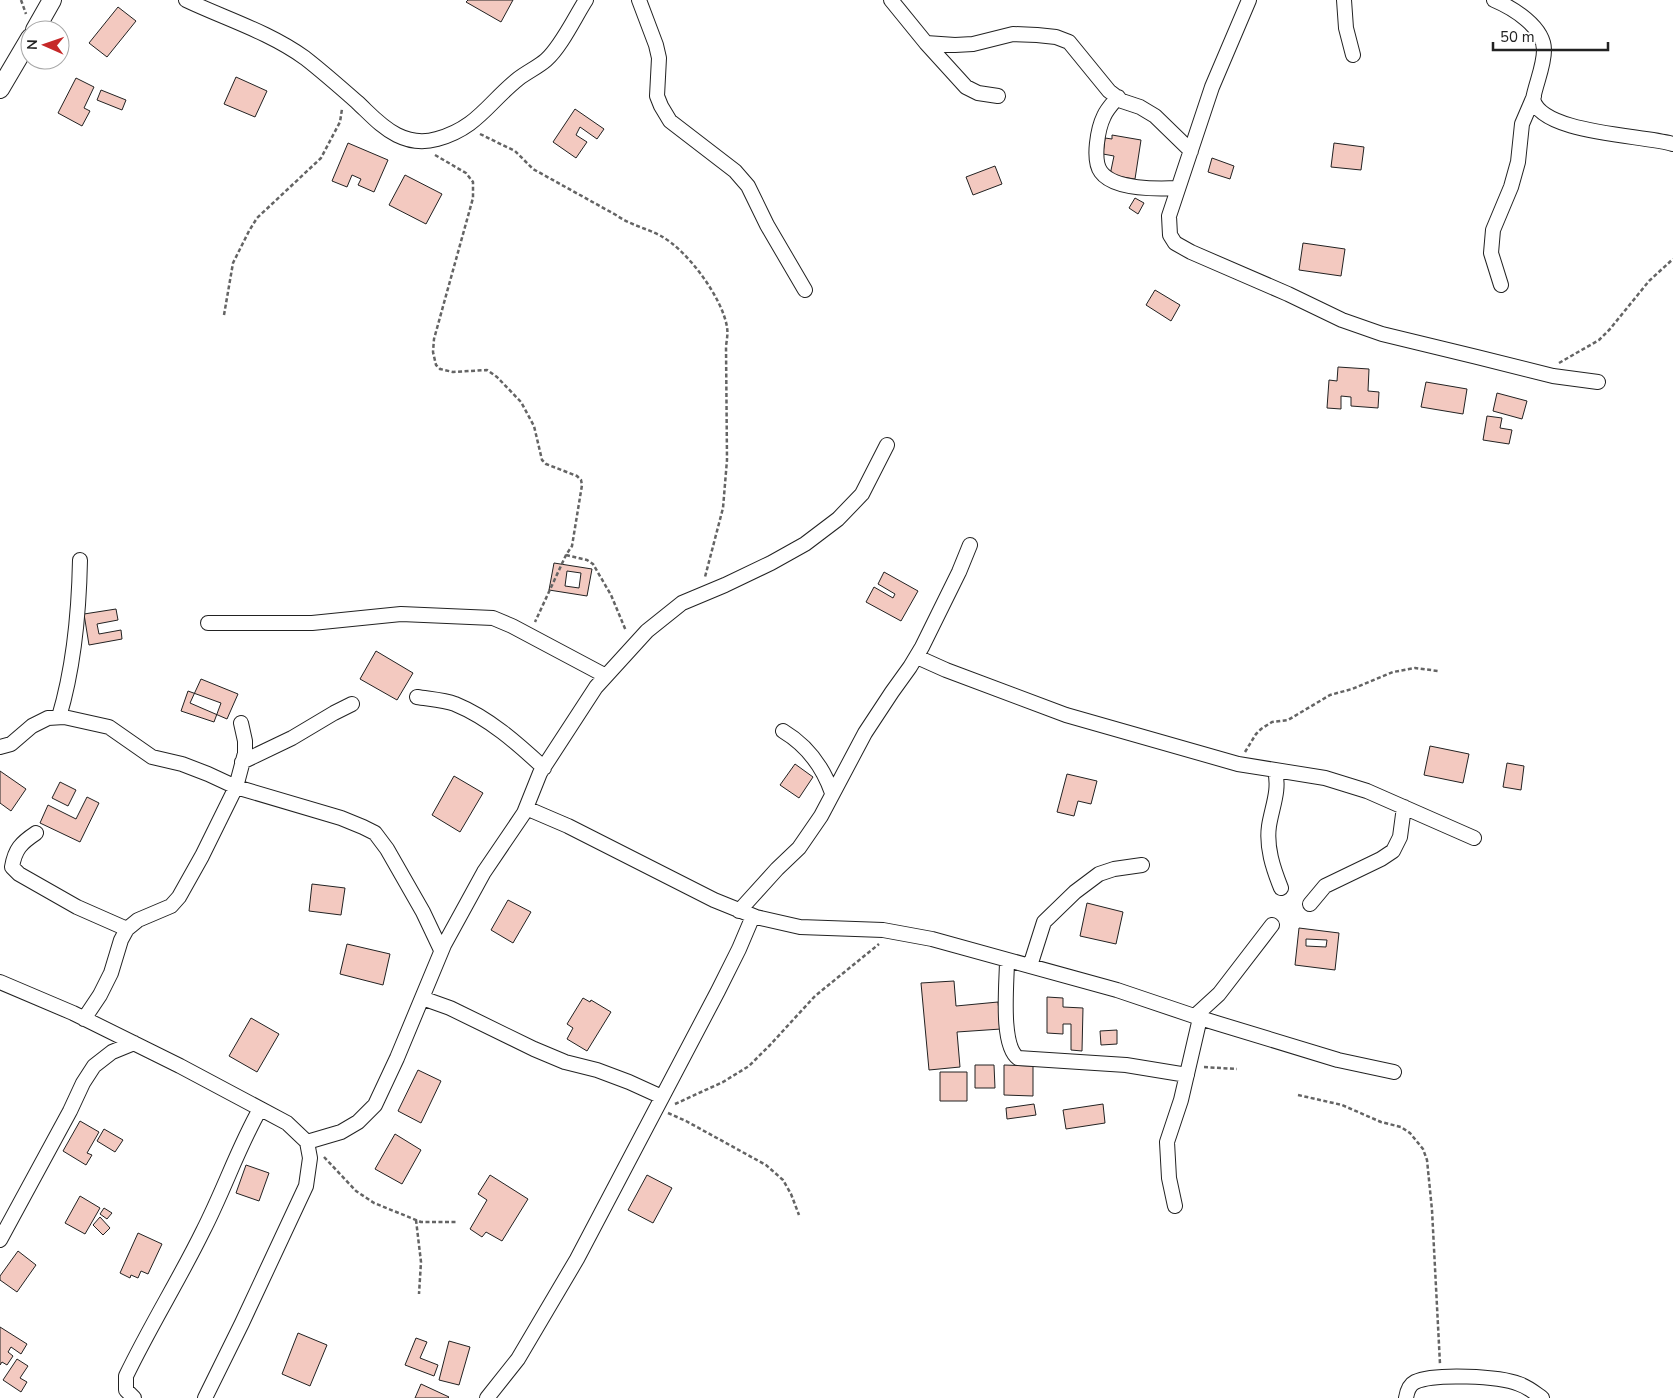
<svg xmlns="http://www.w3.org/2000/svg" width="1673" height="1398" viewBox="0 0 1673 1398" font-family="'Nunito Sans',sans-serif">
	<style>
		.building { fill: #f3c9c0; stroke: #222; fill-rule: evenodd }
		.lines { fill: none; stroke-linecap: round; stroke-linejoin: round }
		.minor-casing { stroke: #222; stroke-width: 16 }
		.tertiary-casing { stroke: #222; stroke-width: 20 }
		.path { stroke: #646464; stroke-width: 2.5; stroke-dasharray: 4 2.5; stroke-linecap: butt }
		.minor { stroke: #fff; stroke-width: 14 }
		.tertiary { stroke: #fff; stroke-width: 18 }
	</style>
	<rect width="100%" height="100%" fill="#fff"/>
	<!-- building -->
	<path class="building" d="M468,0H513L501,22L466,2Z
		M118,7L136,21L107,57L89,43Z
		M236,77L267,91L255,117L224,104Z
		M76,78L94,87L84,108L90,111L82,126L58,113Z
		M101,90L126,100L122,110L97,100Z
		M575,109L604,129L597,139L580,127L576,135L587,142L576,158L553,142Z
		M1112,135L1141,140L1135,179L1110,175L1114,156L1103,154L1105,138L1112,139Z
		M348,143L388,160L374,192L358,185L361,179L352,175L347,187L332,181Z
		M1334,143L1364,147L1361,170L1331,167Z
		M1212,158L1234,166L1230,179L1208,172Z
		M995,166L1002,184L973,195L966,177Z
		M405,175L442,194L426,224L389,205Z
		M1135,198L1144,203L1138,214L1129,208Z
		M1303,243L1345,249L1341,276L1299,270Z
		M1155,290L1180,305L1171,321L1146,305Z
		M1338,367L1369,369L1368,391L1379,392L1378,408L1351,406V397L1341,396V409L1327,408L1329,380L1337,381Z
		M1426,382L1467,389L1463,414L1421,407Z
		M1497,393L1527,401L1522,419L1493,411Z
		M1487,416L1502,418L1500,428L1512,430L1509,444L1483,440Z
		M554,563L592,569L587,596L549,590ZM567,571L581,573L579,588L565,586Z
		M884,572L918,591L901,621L866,602L874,587L893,598L895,594L878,584Z
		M116,609L118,620L97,624L99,634L121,630L122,639L89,645L84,614Z
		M376,651L413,673L397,700L360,679Z
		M201,679L238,694L227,719L190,703Z
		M188,691L221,703L214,722L181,711Z
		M1430,746L1469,754L1463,783L1424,775Z
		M1507,763L1524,766L1521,790L1503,787Z
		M795,764L813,777L799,798L780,785Z
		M0,771L26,789L11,811L0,803Z
		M1067,774L1097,781L1091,804L1078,801L1074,816L1057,812Z
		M454,776L483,793L460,832L432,815Z
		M60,782L76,790L68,806L52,798Z
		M87,797L99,803L80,842L40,823L48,805L76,819Z
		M312,884L345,888L341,915L309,911Z
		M508,900L531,912L513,943L491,930Z
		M1087,903L1123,912L1116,944L1080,936Z
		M1299,928L1339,933L1335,970L1295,965ZM1306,939L1327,940L1326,947L1306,946Z
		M347,944L390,954L383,985L340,974Z
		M954,981L956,1006L998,1002L1001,1029L957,1032L960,1067L929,1070L921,983Z
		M1047,997L1063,998V1007L1083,1008L1082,1051L1071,1050V1024H1063V1034L1047,1033Z
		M583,998L590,1002L591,1000L611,1012L587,1051L567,1039L573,1028L567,1024Z
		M251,1018L279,1034L257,1072L229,1056Z
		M1117,1030V1044L1101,1045L1100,1031Z
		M975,1065H994L995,1088H975Z
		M1004,1065L1033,1066V1096L1004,1095Z
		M418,1070L441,1081L421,1123L398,1111Z
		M940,1072H967V1101H940Z
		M1034,1104L1036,1115L1007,1119L1006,1108Z
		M1103,1104L1105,1123L1066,1129L1063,1110Z
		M80,1121L99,1132L87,1153L92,1155L86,1165L63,1151Z
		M104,1129L123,1140L115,1152L97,1141Z
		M395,1134L421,1150L402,1184L375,1169Z
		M246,1165L269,1173L259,1201L236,1193Z
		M490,1175L528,1199L502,1241L486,1232L482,1237L470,1229L487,1200L478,1194Z
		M647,1175L672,1188L653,1223L628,1210Z
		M80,1196L100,1208L85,1234L65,1223Z
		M104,1208L112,1213L107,1219L100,1214Z
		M100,1217L110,1228L103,1235L93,1225Z
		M138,1233L162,1244L148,1274L141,1271L138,1278L131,1275L130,1278L120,1273Z
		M18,1251L36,1265L17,1292L0,1280V1276Z
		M0,1327L27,1344L21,1354L11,1347L8,1352L13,1356L7,1365L2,1362L0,1365Z
		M298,1333L327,1345L310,1386L282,1374Z
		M416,1338L427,1342L420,1358L438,1365L434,1376L405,1365Z
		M449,1341L470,1347L459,1385L439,1380Z
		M17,1359L28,1366L20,1378L27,1382L21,1392L3,1380Z
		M421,1384L449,1397L448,1398H415Z"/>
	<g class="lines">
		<!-- minor casing -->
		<g class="minor-casing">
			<path id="minor" d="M186,0C226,19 269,32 305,58C323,72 340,87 357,102C370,114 381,127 397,135C411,142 423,143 437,139C477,128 488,103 518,79C527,72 538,67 546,60C561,47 575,17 586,0
				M639,0L656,45L659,58L657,96L661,106L670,121L735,171L748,186L767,225L805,290
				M891,0L926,43L966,87L978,93L998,96
				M1249,0L1212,87L1169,216L1170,235L1175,243L1191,252L1288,294L1342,320L1382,334L1477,357L1553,376L1598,382
				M1344,0L1346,28L1353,55
				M1494,0C1513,8 1544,27 1544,50C1544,66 1536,83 1533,99C1541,134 1644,135 1673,144
				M926,43L955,45L973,44L1013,34L1037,35L1056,37L1069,42L1109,91L1122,101L1140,107L1155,116L1191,151
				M1118,97C1113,103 1107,109 1104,116C1098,128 1092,160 1101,172C1114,190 1159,189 1178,188
				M1501,285L1491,253L1493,230L1511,187L1518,162L1522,124L1534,96
				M208,623H312L401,614L493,618L512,626L606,676
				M917,657L946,670L1066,715L1238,764L1325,778L1367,791L1474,838
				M417,697C429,699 444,700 455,704C489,718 517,743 544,768
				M59,717C74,667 79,612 80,560
				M783,731C808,746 823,767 832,793
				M0,747L11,744L32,726L48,718L64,717L109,727L152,757L182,764L208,774L236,787L341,818L363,827L375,833L387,849L423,912L441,950
				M242,762L292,738L334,713L352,704
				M1275,771C1280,790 1272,807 1269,826C1266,847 1273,868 1281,888
				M526,808L568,826L714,900L756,917L800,927L883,930L932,939L1117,990L1200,1018L1338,1060L1394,1072
				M36,833C21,843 15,849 12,867L19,874L77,907L127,929
				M1310,904L1325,886L1381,859L1393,851L1400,837L1404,807
				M739,911L777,869L799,848L821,816L865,733L892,692L910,667L922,647L959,572L970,545
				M1007,960C1007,982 1000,1045 1018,1058L1126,1065L1187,1075
				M1030,966L1044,922L1075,892L1099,874L1114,869L1142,865
				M0,982L73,1013L180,1066L287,1123L307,1142L310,1158L306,1186L242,1323L205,1398
				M422,998L450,1008L534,1049L565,1062L597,1070L629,1082L662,1097
				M1195,1016L1219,994L1272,925
				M84,1019L100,995L111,973L121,940L127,929L138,920L171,906L179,897L202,856L236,787L245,753V741L241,723
				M307,1142L341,1132L358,1122L375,1105L397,1058L444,945L484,872L524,813L540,773L596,687L647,631L682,603L725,585L771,563L805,544L838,519L862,494L887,445
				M1175,1206L1169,1178L1167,1142L1181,1100L1200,1018
				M0,1240L70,1111L83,1083L94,1066L112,1052L134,1043
				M134,1398L126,1390V1376C150,1326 179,1280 203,1231C224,1190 238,1148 260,1109
				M487,1398L518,1359L577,1259L718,991L739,949L753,916
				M1406,1398C1407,1392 1409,1385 1415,1382C1434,1373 1500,1376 1519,1384C1528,1387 1535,1393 1542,1398"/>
		</g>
		<!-- tertiary casing -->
		<g class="tertiary-casing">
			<path id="tertiary" d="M35,30L52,0
				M0,89L30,38"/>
		</g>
		<!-- path -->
		<path class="path" d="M21,0L26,14
			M480,134L515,151L533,169L616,215C630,225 646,228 661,236C687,250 722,297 727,327C728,333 727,339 726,346L727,460L723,508L705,577
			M435,155L466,173L473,182V198L434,339L433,352L436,365L440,369L453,372L487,370L497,377L521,402L534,426L542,460L546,464L577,476L581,480L582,485L572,546L566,555L535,622
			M224,315L233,263L249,231L257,218L321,158L340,122L342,109
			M1559,363L1599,340L1610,329L1649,281L1673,259
			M566,555L587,560L593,564L611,595L626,631
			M1245,752L1256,734L1261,729L1272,722L1288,720L1330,695L1352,689L1393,672L1415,668L1438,671
			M1204,1067L1237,1069
			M1298,1095L1342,1105L1381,1122L1401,1127L1410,1133L1423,1149L1427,1160L1432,1210L1440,1364
			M675,1104L723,1082L749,1066L770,1045L815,996L879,944
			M668,1113L686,1121L766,1165L783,1180L791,1194L799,1215
			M324,1157L356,1191L374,1203L421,1222H458
			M416,1220L421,1262L419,1294"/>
		<!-- minor -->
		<use href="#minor" class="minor"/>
		<!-- tertiary -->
		<use href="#tertiary" class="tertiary"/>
	</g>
	<!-- north arrow -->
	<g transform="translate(45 45) rotate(272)"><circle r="24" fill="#ffffff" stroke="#a7a7a7"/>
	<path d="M0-4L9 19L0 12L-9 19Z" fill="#c62828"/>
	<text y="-8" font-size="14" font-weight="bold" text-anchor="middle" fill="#222222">N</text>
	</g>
	<!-- scale -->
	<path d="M1493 42v8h115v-8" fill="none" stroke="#222222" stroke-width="2.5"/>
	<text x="1500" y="42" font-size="15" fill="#222222" stroke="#ffffff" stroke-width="4" paint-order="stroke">50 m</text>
</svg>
